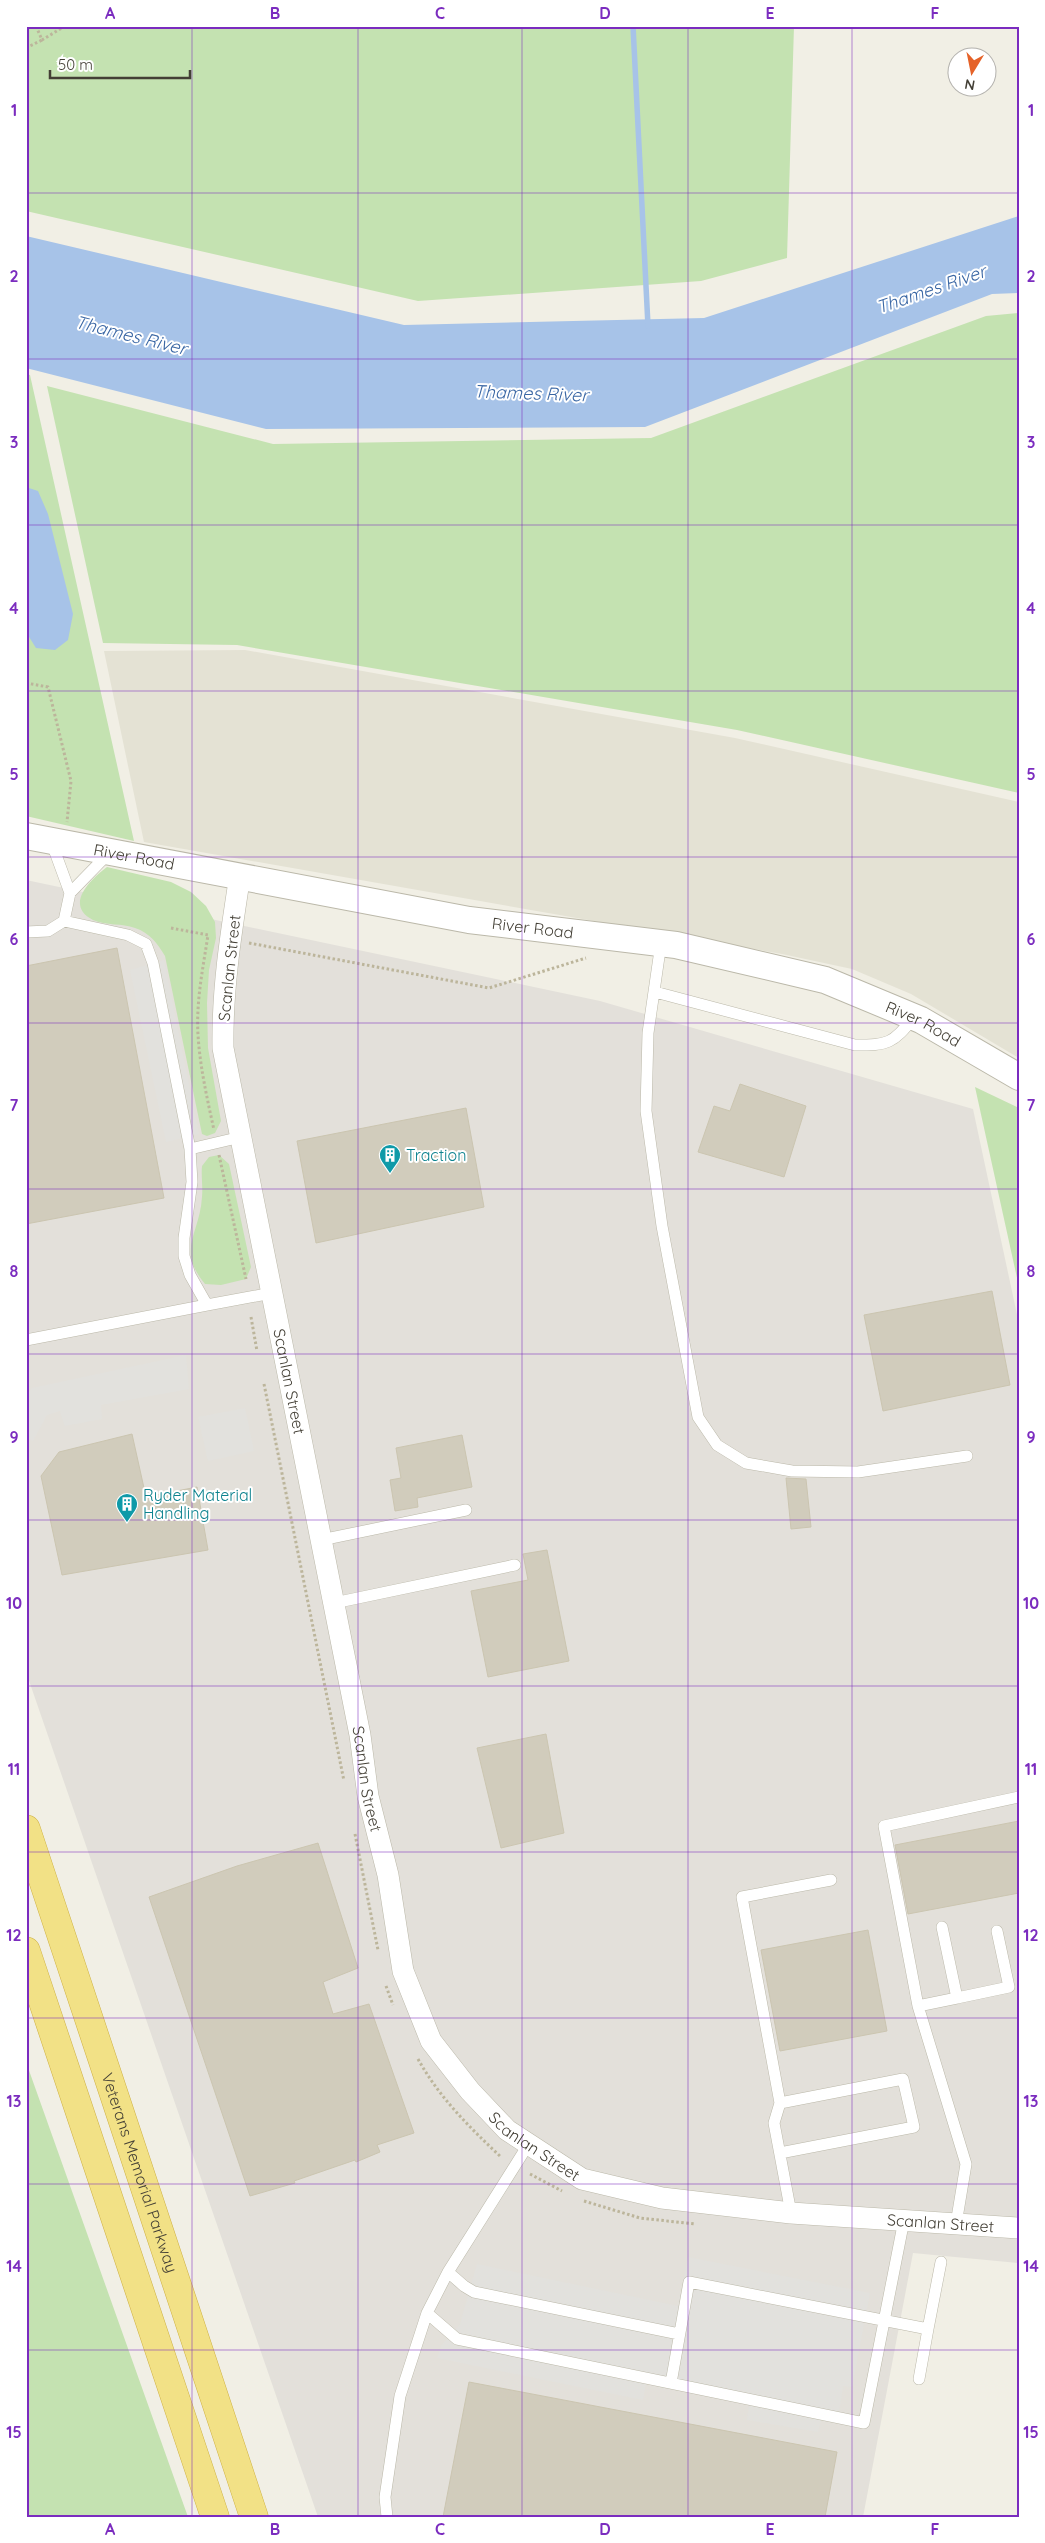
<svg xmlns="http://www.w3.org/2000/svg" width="1045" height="2543" viewBox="0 0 1045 2543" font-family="Quicksand,sans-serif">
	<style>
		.residential { fill: #e4e2d4 }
		.industrial { fill: #e3e0da }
		.green { fill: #c4e2b1 }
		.parking { fill: #e2e1dd }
		.water { fill: #a7c3e8 }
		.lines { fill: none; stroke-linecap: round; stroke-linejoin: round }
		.stream { stroke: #a7c3e8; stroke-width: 5.5 }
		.building { fill: #d1ccbc; stroke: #cbc5b0 }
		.service-casing { stroke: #bbb8a9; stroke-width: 12 }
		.minor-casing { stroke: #bbb8a9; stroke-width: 22 }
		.tertiary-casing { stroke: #bbb8a9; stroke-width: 28 }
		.trunk-casing { stroke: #ceb042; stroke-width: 29 }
		.path { stroke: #bcb59b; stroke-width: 3; stroke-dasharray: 2.5 2.5; stroke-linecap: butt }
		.service { stroke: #fff; stroke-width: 11 }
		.minor { stroke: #fff; stroke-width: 21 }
		.tertiary { stroke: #fff; stroke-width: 26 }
		.trunk { stroke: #f2e186; stroke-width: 28 }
		.grid { fill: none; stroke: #7b2cbf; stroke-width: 1; stroke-opacity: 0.55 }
		.labels { text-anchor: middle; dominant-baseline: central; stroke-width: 4; stroke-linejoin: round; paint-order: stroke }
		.street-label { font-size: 16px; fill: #433f35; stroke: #fff }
		.culture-label { font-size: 16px; fill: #0d838f; stroke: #fff; text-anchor: start }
		.water-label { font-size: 18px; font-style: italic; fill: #3966a4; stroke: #fff }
		.neatline { fill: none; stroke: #7b2cbf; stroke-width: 2 }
		.grid-label { font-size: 16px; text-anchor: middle; font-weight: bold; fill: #7b2cbf }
	</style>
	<rect width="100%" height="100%" fill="#f1efe5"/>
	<!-- residential -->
	<path class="residential" d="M245,650L735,738L1019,802V1058L911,994L852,969L782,954L144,842L104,651Z"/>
	<!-- industrial -->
	<path class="industrial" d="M26,880L600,1001L973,1109L1019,1324V2263L913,2253L863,2517H318L26,1672Z"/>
	<!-- green -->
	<path class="green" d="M26,26H794L787,258L701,281L418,301L26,211Z
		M1019,313V793L737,730L237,645L103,643L47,386L273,444L651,438L986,316Z
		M26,374L30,375L134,841L26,816Z
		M107,867L171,882L191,892L206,906L215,922L216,938L209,970L207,1003L208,1048L221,1121L215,1133L207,1136L202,1134L165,956C157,943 150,933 135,928C122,923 106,926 93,920C63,905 92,878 107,867Z
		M975,1087L1019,1108V1287Z
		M219,1155L229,1164L251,1267L246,1279L221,1285L205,1284C176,1249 200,1234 202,1197C203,1186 201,1176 202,1166L209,1157Z
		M26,2062L188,2517H26Z"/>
	<!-- parking -->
	<path class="parking" d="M164,960L199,1134L166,1142L130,970Z
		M186,1355L189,1389L101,1405L102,1419L65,1426L60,1411L47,1415L33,1441L26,1438V1396L32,1388Z
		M245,1408L254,1451L208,1461L198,1417Z
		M688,2257L870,2293L852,2387L843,2386L838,2419L822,2417L818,2432L747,2420L749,2405L646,2383L643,2400L437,2358L441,2346L460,2324L477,2264L678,2306Z"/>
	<!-- water -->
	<path class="water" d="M1019,216V293L992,294L645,427L266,429L26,368V236L404,325L704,318Z
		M26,487L38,491L48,514L73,614L68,640L55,650L36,648L26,632Z"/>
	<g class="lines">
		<!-- stream -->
		<path class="stream" d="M633,26L648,326"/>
	</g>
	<!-- building -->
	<path class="building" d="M117,948L164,1198L26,1224V966Z
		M740,1084L806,1106L784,1177L698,1152L714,1106L730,1111Z
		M466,1108L484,1207L316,1243L297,1141Z
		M992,1291L1010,1385L883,1411L864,1315Z
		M132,1434L146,1497L197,1487L208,1550L62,1575L41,1476L59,1452Z
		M462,1435L472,1487L417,1498L418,1507L395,1511L390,1480L401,1478L396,1448Z
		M786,1478L806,1479L811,1527L791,1529Z
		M547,1550L569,1661L488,1677L471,1591L528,1580L523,1554Z
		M546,1734L564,1833L501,1848L477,1748Z
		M1019,1821V1893L908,1914L895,1845Z
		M318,1843L358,1968L323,1982L333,2014L369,2004L414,2133L377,2145L380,2152L356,2162L355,2160L294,2181L295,2183L250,2196L149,1897L237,1866Z
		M868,1930L887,2031L780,2051L761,1950Z
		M469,2382L837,2452L825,2517H443Z"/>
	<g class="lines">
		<!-- service casing -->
		<g class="service-casing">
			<path id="service" d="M51,841L70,893L110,852
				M64,921L128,935L146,944L153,963L190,1149L241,1137
				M26,932L48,931L64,921L70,893
				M661,943L648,1033L646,1111L662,1226L698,1417L717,1445L746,1463L792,1471L858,1472L967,1456
				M655,992L855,1045C888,1045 893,1044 914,1017
				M190,1149L192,1182L184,1238V1256L190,1275L207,1305L272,1293
				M26,1340L207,1305
				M321,1540L466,1510
				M334,1603L515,1565
				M957,1998L1009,1987L997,1931
				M918,2006L957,1998L942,1927
				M780,2103L742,1897L831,1880
				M780,2153L914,2127L903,2079L780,2103L774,2123L791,2213
				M956,2224L966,2164L918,2006L884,1826L1019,1797
				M448,2272L464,2286L474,2292L679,2334
				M427,2313L457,2339L864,2423L904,2220
				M928,2329L941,2262
				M671,2383L689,2282L928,2329L919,2379
				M387,2517L385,2497L400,2396L427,2313L448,2272L528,2145"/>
		</g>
		<!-- minor casing -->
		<g class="minor-casing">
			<g id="minor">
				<path id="s1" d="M240,875C231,933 222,989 223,1048L360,1735L368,1796L388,1875L403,1971L431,2041L470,2091L507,2130L582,2179L662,2198L791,2213L1019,2228"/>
			</g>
		</g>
		<!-- tertiary casing -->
		<g class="tertiary-casing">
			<g id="tertiary">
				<path id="s2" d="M26,836L469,920L676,945L825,980L921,1020L1019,1077"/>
			</g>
		</g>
		<!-- trunk casing -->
		<g class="trunk-casing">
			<g id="trunk">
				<path id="s3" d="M26,1829L254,2517"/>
				<path d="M26,1951L215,2517"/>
			</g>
		</g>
		<!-- path -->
		<path class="path" d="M36,26L42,40L65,26
			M26,48L42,40
			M26,683L48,687L71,781L67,822
			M171,928L208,935C203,968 196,1001 198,1035C200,1067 207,1098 214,1130
			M249,943L489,988L586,958
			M219,1155L246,1279
			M251,1317L257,1351
			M264,1384L344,1781
			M355,1834L378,1950
			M386,1986L393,2005
			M418,2059C439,2097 469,2127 501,2157
			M530,2174L562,2191
			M584,2201L640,2218L695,2224"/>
		<!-- service -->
		<use href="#service" class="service"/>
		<!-- minor -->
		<use href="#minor" class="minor"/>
		<!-- tertiary -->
		<use href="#tertiary" class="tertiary"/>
		<!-- trunk -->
		<use href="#trunk" class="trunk"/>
	</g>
	<!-- grid -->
	<path class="grid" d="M192,26V2517M358,26V2517M522,26V2517M688,26V2517M852,26V2517M26,193H1019M26,359H1019M26,525H1019M26,691H1019M26,857H1019M26,1023H1019M26,1189H1019M26,1354H1019M26,1520H1019M26,1686H1019M26,1852H1019M26,2018H1019M26,2184H1019M26,2350H1019"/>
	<!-- icons -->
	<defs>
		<g id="building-pin" transform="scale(1.125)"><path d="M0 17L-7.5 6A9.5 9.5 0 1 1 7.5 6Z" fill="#0f9aa8" stroke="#fff"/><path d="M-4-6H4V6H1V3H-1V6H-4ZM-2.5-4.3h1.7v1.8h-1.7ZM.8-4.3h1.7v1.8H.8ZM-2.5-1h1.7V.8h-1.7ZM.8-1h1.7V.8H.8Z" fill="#fff"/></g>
	</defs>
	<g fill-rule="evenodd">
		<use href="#building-pin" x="390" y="1155"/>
		<use href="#building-pin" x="127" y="1504"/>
	</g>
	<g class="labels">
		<!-- street labels -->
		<g class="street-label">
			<text stroke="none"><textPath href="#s2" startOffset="110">River Road</textPath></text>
			<text stroke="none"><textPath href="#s2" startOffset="515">River Road</textPath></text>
			<text transform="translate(229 968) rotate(-84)">Scanlan Street</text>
			<text stroke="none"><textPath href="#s2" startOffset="920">River Road</textPath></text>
			<text stroke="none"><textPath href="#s1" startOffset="514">Scanlan Street</textPath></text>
			<text stroke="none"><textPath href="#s1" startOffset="919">Scanlan Street</textPath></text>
			<text stroke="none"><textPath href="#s1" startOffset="1339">Scanlan Street</textPath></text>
			<text stroke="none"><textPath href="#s3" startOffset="362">Veterans Memorial Parkway</textPath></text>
			<text stroke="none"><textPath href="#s1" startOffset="1759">Scanlan Street</textPath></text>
		</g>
		<!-- culture labels -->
		<g class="culture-label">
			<text x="406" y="1155">Traction</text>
			<text x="143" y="1495">Ryder Material<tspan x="143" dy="18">Handling</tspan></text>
		</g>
		<!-- water labels -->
		<g class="water-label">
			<text transform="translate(931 289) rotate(-19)">Thames River</text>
			<text transform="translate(131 335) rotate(14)">Thames River</text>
			<text transform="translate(531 393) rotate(2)">Thames River</text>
		</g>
	</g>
	<!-- border -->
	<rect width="1045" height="2543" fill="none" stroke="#ffffff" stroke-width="55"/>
	<!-- north arrow -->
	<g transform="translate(972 72) rotate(190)"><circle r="24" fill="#ffffff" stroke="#b4b2ae"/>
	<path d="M0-4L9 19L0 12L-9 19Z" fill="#e56228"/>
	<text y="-8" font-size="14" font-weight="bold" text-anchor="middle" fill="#433f35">N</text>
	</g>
	<!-- scale -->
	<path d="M50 70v8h140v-8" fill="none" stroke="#433f35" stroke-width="2.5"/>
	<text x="58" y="70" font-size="15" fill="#433f35" stroke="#ffffff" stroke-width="4" paint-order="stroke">50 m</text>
	<rect x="28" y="28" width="990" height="2488" class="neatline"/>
	<g class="grid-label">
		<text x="110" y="19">A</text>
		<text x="275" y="19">B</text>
		<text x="440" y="19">C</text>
		<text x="605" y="19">D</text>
		<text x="770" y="19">E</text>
		<text x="935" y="19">F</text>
		<text x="14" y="116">1</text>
		<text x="1031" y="116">1</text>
		<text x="14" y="282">2</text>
		<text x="1031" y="282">2</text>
		<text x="14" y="448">3</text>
		<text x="1031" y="448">3</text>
		<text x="14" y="614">4</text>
		<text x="1031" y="614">4</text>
		<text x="14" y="780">5</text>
		<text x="1031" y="780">5</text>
		<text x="14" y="945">6</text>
		<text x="1031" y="945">6</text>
		<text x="14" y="1111">7</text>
		<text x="1031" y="1111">7</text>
		<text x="14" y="1277">8</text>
		<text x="1031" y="1277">8</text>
		<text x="14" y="1443">9</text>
		<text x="1031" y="1443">9</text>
		<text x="14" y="1609">10</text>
		<text x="1031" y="1609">10</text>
		<text x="14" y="1775">11</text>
		<text x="1031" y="1775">11</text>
		<text x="14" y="1941">12</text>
		<text x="1031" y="1941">12</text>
		<text x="14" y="2107">13</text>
		<text x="1031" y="2107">13</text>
		<text x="14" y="2272">14</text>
		<text x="1031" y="2272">14</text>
		<text x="14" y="2438">15</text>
		<text x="1031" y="2438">15</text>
		<text x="110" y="2535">A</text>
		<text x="275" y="2535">B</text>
		<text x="440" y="2535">C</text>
		<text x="605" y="2535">D</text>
		<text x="770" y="2535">E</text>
		<text x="935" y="2535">F</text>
	</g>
</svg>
